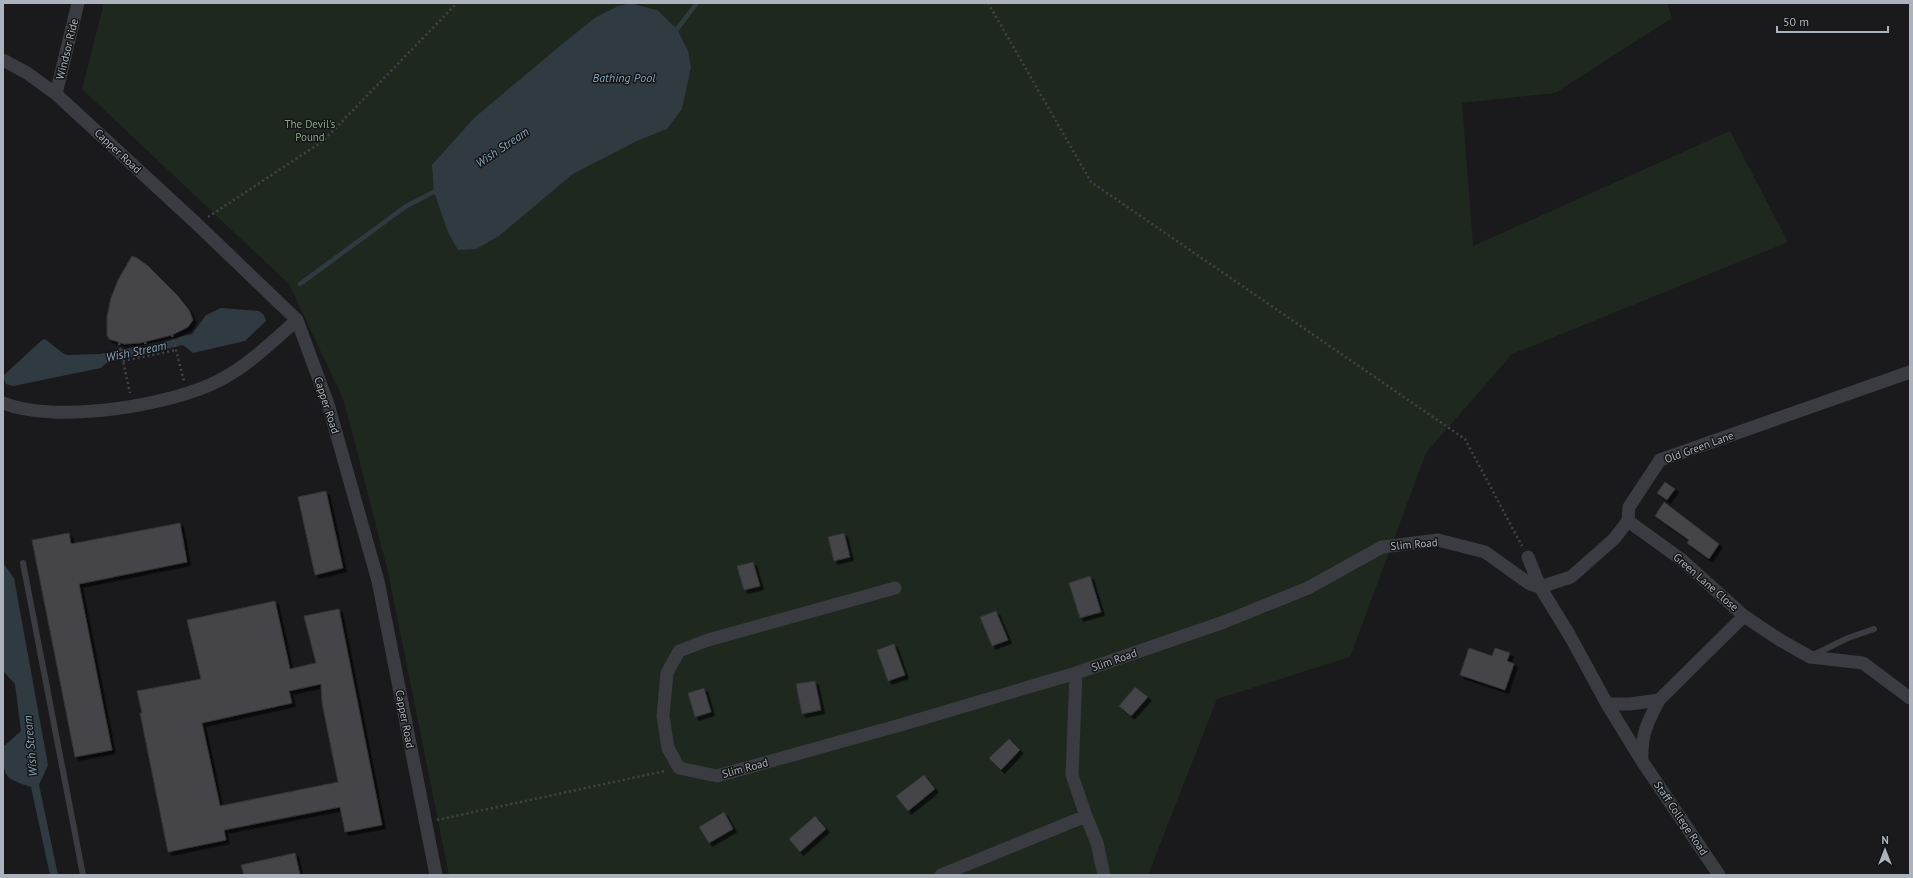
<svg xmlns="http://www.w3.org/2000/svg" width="1913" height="878" viewBox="0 0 1913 878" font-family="'PT Sans',sans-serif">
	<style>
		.green { fill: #1f281f }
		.water { fill: #2f3b41 }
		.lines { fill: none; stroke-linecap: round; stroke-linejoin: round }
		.stream { stroke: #2f3b41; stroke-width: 4.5 }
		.building { fill: #444549; stroke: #343438; fill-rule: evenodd; filter: url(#shadow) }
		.path { stroke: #404348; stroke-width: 2.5; stroke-dasharray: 2 3; stroke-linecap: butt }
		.lane { stroke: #3a3c41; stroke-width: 6 }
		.street { stroke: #3a3c41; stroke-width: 13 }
		.labels { text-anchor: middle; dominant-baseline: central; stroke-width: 3; stroke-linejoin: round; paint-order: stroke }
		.street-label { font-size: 11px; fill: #acb3bc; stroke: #151517 }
		.park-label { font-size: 11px; fill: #84a782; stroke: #151517 }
		.water-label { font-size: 12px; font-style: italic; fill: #82a5b8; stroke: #151517 }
	</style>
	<defs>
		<filter id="shadow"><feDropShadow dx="3.5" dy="3.5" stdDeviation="0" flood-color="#0009"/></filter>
	</defs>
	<rect width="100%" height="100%" fill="#1a1a1c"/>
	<!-- green -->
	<path class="green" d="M104,3H631L618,6L596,17L567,40L499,236L573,174L637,141L666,129L657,10L636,3H1667L1672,18L1555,93L1462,103L1473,246L1730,131L1788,242L1512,354L1426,453L1350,657L1217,699L1148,875H449L388,572L344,401L289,284L82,89Z"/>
	<!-- water -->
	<path class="water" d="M631,3L657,10L677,29L688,51L691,67L682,109L667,129L637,141L573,174L499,236L476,249L458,250L448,232L434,192L432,165L474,118L567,40L596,17L618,6Z
		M221,308L259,311L264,315L266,321L245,341L193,353L183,345L106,363L101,368L13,386L6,384L3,376L42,340L45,339L64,354L68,355L100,354L192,334L206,315Z
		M3,563L14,578L48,765L39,785L58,875H50L31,787C4,778 3,777 3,747L21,731L15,684L3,671Z"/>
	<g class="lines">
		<!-- stream -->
		<path class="stream" d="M673,32L677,29L697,3
			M300,284L405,207L439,189"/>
	</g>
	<!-- building -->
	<path class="building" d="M132,256L137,258L148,266L178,296L189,310L193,320L188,327L172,335L140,343L124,344L109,339L107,335V317L111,298L118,280Z
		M1665,482L1675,489L1667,500L1657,493Z
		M326,491L343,568L315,575L298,497Z
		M1664,502L1719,544L1709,559L1687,543L1689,540L1655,516Z
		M180,523L187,562L79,584L112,750L75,757L32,540L69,533L71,544Z
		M844,533L850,557L834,561L828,537Z
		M753,562L760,586L744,590L737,566Z
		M1090,576L1101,612L1080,618L1069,583Z
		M275,601L290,669L316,663L304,616L339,609L382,825L345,832L340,807L224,830L226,840L168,852L140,713H142L137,691L201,679L187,620ZM321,684L322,703L338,782L220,806L202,723L292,703L289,691Z
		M996,611L1008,640L992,646L980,617Z
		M894,644L905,675L888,681L877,650Z
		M1469,648L1492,656L1495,648L1510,653L1507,661L1514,664L1505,690L1460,675Z
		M815,681L821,710L802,714L796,684Z
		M1135,687L1148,697L1131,716L1119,706Z
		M704,688L711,712L695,717L688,693Z
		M1009,739L1020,750L1001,770L989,758Z
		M924,775L935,789L908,811L896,796Z
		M724,812L733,829L709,843L699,827Z
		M815,816L826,829L800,852L789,839Z
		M295,853L300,875H244L241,865Z"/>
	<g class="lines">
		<!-- path -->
		<path class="path" d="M988,3L1091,182L1465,439L1522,546
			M208,217L323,141L457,3
			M172,335L184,381
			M145,342L148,356
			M119,343L130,393
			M123,361L176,350
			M437,820L665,771"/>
		<!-- lane -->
		<path class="lane" d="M23,563L83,875
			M1813,655L1848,638L1874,629"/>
		<!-- street -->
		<path class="street" d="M3,60L27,73L56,94L197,224L297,320L328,404L378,581L436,875
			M56,94L78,3
			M3,403C55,424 171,406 220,380C249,365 273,341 297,320
			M1528,557L1540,587L1570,636L1607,704L1642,761L1719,875
			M1540,587L1571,577L1614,539L1628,521L1629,507L1660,460L1910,372
			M895,588L708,640L679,651L667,673L663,716L668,748L679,768L717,776L904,724L1076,673L1224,622L1308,588L1382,547L1438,540L1485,552L1530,584L1540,587
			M1744,616L1780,640L1810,657L1863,663L1910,698
			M1076,673L1072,775L1086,816L1097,843L1104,875
			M1607,704H1630L1659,700L1744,616L1682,560L1628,521
			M1642,761C1641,735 1647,723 1659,700
			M941,875L1086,816"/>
	</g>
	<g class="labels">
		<!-- street labels -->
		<g class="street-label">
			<text transform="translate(67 49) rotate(-76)">Windsor Ride</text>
			<text transform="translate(118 151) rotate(43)">Capper Road</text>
			<text transform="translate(327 405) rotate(72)">Capper Road</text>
			<text transform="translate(1699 447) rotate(-20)">Old Green Lane</text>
			<text transform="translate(1414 544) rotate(-5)">Slim Road</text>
			<text transform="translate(1706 582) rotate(41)">Green Lane Close</text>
			<text transform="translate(1114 660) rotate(-19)">Slim Road</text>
			<text transform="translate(405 719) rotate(79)">Capper Road</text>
			<text transform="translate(745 768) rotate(-15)">Slim Road</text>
			<text transform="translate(1681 818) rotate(56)">Staff College Road</text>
		</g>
		<!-- park labels -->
		<g class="park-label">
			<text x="310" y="124">The Devil's<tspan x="310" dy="13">Pound</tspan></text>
		</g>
		<!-- water labels -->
		<g class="water-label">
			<text x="624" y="77">Bathing Pool</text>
			<text transform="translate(502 147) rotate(-34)">Wish Stream</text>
			<text transform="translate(136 351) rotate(-12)">Wish Stream</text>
			<text transform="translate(30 746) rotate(-95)">Wish Stream</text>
		</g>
	</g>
	<!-- border -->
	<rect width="1913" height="878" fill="none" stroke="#acb3bc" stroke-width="8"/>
	<!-- north arrow -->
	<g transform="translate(1885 850)" stroke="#151517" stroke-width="3" paint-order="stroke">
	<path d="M0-3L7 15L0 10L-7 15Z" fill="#acb3bc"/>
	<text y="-6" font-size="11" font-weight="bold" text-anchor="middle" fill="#acb3bc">N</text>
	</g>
	<!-- scale -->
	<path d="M1777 26v6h111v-6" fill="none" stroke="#acb3bc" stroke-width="2"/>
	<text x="1783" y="26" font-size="12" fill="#acb3bc" stroke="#151517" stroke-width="3" paint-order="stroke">50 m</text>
</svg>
